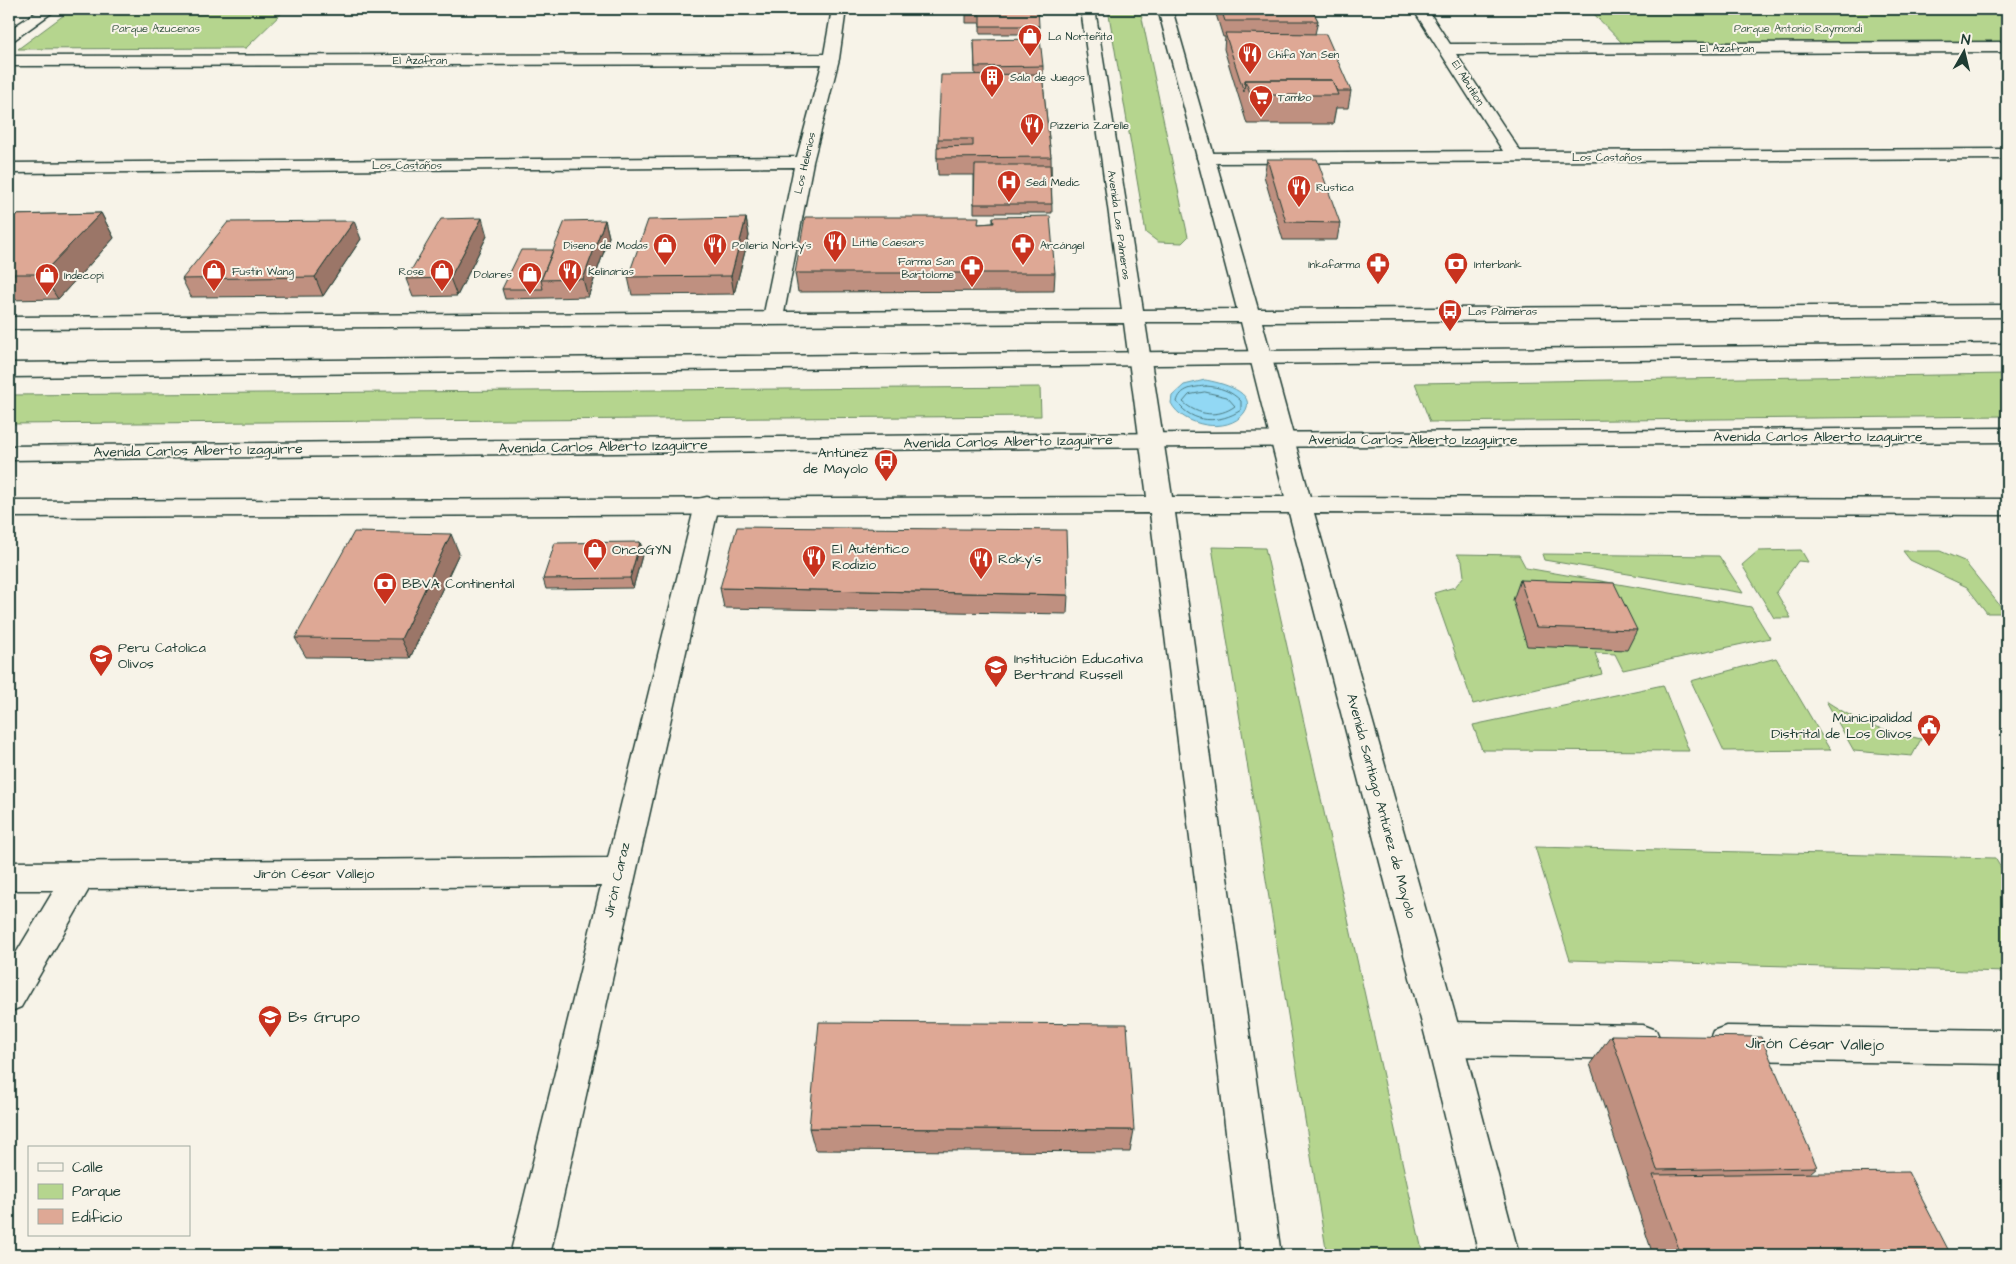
<svg xmlns="http://www.w3.org/2000/svg" width="2016" height="1264" viewBox="0 0 2016 1264" font-family="'Architects Daughter',sans-serif">
	<style>
		.green { fill: #b5d58e; stroke: #6a8961 }
		.water { fill: #92d8f4; stroke: #649aa7 }
		.lines { fill: none; stroke-linecap: round; stroke-linejoin: round }
		.shore { stroke: #4d7b81; stroke-width: 1 }
		.street-casing { stroke: #1f3d34; stroke-width: 3 }
		.secondary-casing { stroke: #1f3d34; stroke-width: 3 }
		.primary-casing { stroke: #1f3d34; stroke-width: 3 }
		.street { fill: #f7f3e8; fill-rule: evenodd }
		.secondary { fill: #f7f3e8; fill-rule: evenodd }
		.primary { fill: #f7f3e8; fill-rule: evenodd }
		.wall { fill: #bf9080; stroke: #1f3d34 }
		.shaded-wall { fill: #9b7668; stroke: #1f3d34 }
		.building { fill: #dea895; stroke: #1f3d34 }
		.labels { text-anchor: middle; dominant-baseline: central; stroke-width: 4; stroke-linejoin: round; paint-order: stroke }
		.far-park-label { font-size: 11px; fill: #3d5b46; stroke: #f7f3e8 }
		.far-poi-label { font-size: 11px; fill: #1f3d34; stroke: #f7f3e8; text-anchor: start }
		.far-street-label { font-size: 11px; fill: #1f3d34; stroke: #f7f3e8 }
		.street-label { font-size: 14px; fill: #1f3d34; stroke: #f7f3e8 }
		.poi-label { font-size: 14px; fill: #1f3d34; stroke: #f7f3e8; text-anchor: start }
		.near-poi-label { font-size: 16px; fill: #1f3d34; stroke: #f7f3e8; text-anchor: start }
		.near-street-label { font-size: 16px; fill: #1f3d34; stroke: #f7f3e8 }
	</style>
	<rect width="100%" height="100%" fill="#f7f3e8"/>
	<filter id="ink" filterUnits="userSpaceOnUse"><feTurbulence type="fractalNoise" baseFrequency=".02" numOctaves="2"/><feDisplacementMap in="SourceGraphic" scale="10" xChannelSelector="R" yChannelSelector="G"/><feConvolveMatrix kernelMatrix="1 2 1 2 8 2 1 2 1" color-interpolation-filters="sRGB"/></filter>
	<g filter="url(#ink)">
		<!-- green -->
		<path class="green" d="M72,9H286L246,48L18,49Z
			M1108,9H1140L1188,237L1182,243L1158,242L1146,233Z
			M1589,9H2007V47L1627,48Z
			M2007,374V416L1430,422L1415,383Z
			M1040,387L1041,416L9,424V395Z
			M1212,547L1265,548L1423,1255H1327Z
			M1801,550L1808,562L1798,561L1776,592L1791,618H1774L1742,565L1758,551Z
			M1903,551H1940L1964,561L2006,613H1987L1967,587L1910,560Z
			M1457,554L1519,555L1526,568L1751,607L1770,638L1623,670L1615,654L1595,653L1602,674L1473,704L1434,593L1455,587L1464,576L1462,561Z
			M1542,554L1719,556L1743,593L1544,560Z
			M1776,658L1830,750H1831L1724,751L1691,681Z
			M1663,685L1689,751L1482,750L1473,725Z
			M1826,701C1859,723 1883,730 1921,739L1912,756L1854,751Z
			M1535,847L1995,858L2007,878V972L1570,960Z"/>
		<!-- water -->
		<path class="water" d="M1205,380C1218,382 1260,392 1244,413C1228,435 1182,426 1171,403L1172,396L1184,385Z"/>
		<g class="lines">
			<!-- shore -->
			<path class="shore" d="M1206,386C1220,387 1231,391 1241,401V410C1220,424 1192,424 1177,402C1180,388 1194,387 1206,386Z
				M1205,392L1227,397L1235,406C1219,418 1198,416 1183,402L1189,395Z"/>
			<!-- street casing -->
			<g class="street-casing">
				<path id="street" d="M41,9H57L14,40L9,41V30Z
					M832,9H846L839,59L813,162L783,318L780,322L773,324L766,322L763,318L794,167L9,173V163L797,157L822,64L9,66V56L824,54Z
					M1413,9H1427L1450,44L2007,42V52L1456,54L1520,151L2007,149V159L1206,163L1200,162L1197,158L1200,154L1206,153L1503,151Z
					M707,497L716,499L719,505L550,1255H510L601,886L89,889L21,1007L9,1012V965L54,890H9V862L608,858L695,505L698,499Z
					M1444,1022L1643,1025L1656,1030L1661,1042L1656,1054L1643,1059L1444,1056L1431,1051L1426,1039L1431,1027Z
					M1726,1026L2007,1030V1064L1726,1060L1713,1055L1708,1043L1713,1031Z"/>
			</g>
			<!-- secondary casing -->
			<g class="secondary-casing">
				<path id="secondary" d="M1081,9H1095L1143,310L1237,309L1158,9H1172L1258,309L2007,305V317L1262,322L1310,497L2007,499V515L1314,513L1462,1039L1519,1255H1479L1426,1039L1289,513H1175L1281,1255H1241L1150,513L9,517V501L1147,497L1124,323L9,329V317L1122,310ZM1145,322H1241L1285,497H1172Z"/>
			</g>
			<!-- primary casing -->
			<g class="primary-casing">
				<path id="primary" d="M2007,344V356L9,377V363Z
					M2007,428V442L1044,448L9,460V446L1044,434Z"/>
			</g>
			<!-- street -->
			<use href="#street" class="street"/>
			<!-- secondary -->
			<use href="#secondary" class="secondary"/>
			<!-- primary -->
			<use href="#primary" class="primary"/>
		</g>
		<!-- wall -->
		<path class="wall" d="M966,9L1039,26V34H980V23H966Z
			M1215,9H1312L1318,21L1315,34L1351,91L1348,108H1336L1333,124H1247L1224,49L1225,37H1223L1215,11Z
			M974,40L1043,66V75H1042L1051,157L1052,213H974V175H938L937,158L938,139L975,75Z
			M1267,159L1340,223L1337,240H1283L1264,176Z
			M101,213L114,238L58,299L9,300V215Z
			M993,217L1055,273L1054,291L798,292L795,273L979,224L993,223Z
			M746,218L749,236L734,294L632,295L628,277Z
			M605,220L609,237L588,297L505,299L502,289L553,250Z
			M487,236L457,296L413,297L406,279Z
			M361,239L323,296L191,297L182,279Z
			M640,542L643,552L633,588L546,589L543,579Z
			M459,553L410,658L306,657L295,638Z
			M1520,580L1637,630L1627,650L1527,646L1513,600Z
			M720,588L1068,595L1067,614L724,608Z
			M1611,1035L1817,1167L1810,1173L1951,1255H1653L1590,1064Z
			M809,1128L1134,1130L1130,1152L815,1150Z"/>
		<!-- shaded-wall -->
		<path class="shaded-wall" d="M101,213L114,238L58,299L42,274Z
			M482,218L487,236L457,296L450,278Z
			M746,218L749,236L734,294L731,276Z
			M605,220L609,237L588,297L583,279Z
			M354,221L361,239L323,296L315,277Z
			M451,534L459,553L410,658L401,639Z
			M640,542L643,552L633,588L630,578Z"/>
		<!-- building -->
		<path class="building" d="M966,9H1038L1039,26H980V15H966Z
			M1221,9H1312L1318,21H1225Z
			M1225,33L1326,34L1351,91H1337L1332,80H1245L1244,92Z
			M1040,39L1043,66L975,67L974,40Z
			M1042,74L1051,157L937,158V147L973,146V139H938L941,75Z
			M1245,80H1332L1338,95H1251Z
			M1267,159H1317L1340,223L1286,222Z
			M975,165H1050L1052,204H974Z
			M101,213L42,274H9V215Z
			M1050,216L1055,273H795L805,217H979L978,224L994,223L993,217Z
			M482,218L450,278L406,279L441,219Z
			M746,218L731,276L628,277L648,220Z
			M605,220L583,279L541,280L565,221Z
			M354,221L315,277L182,279L228,222Z
			M521,250H553L541,280L543,289H502Z
			M737,527L1066,530L1068,595L720,588Z
			M354,532L451,534L401,639L295,638Z
			M640,542L630,578L543,579L555,543Z
			M1520,580L1614,583L1637,630L1536,627Z
			M819,1022L1127,1024L1134,1130L809,1128Z
			M1611,1035L1761,1037L1817,1167L1657,1170Z
			M1908,1172L1951,1255H1681L1653,1175Z"/>
	</g>
	<!-- icons -->
	<defs>
		<g id="shop-pin" transform="scale(1.25)"><path d="M0 17L-7.5 6A9.5 9.5 0 1 1 7.5 6Z" fill="#c8321e" stroke="#f7f3e8"/><path d="M-5-2.5h2.3a2.7 3.5 0 0 1 5.4 0H5L5.5 6h-11ZM-1.5-2.5h3a1.5 2.3 0 0 0-3 0Z" fill="#fff"/></g>
		<g id="restaurant-pin" transform="scale(1.25)"><path d="M0 17L-7.5 6A9.5 9.5 0 1 1 7.5 6Z" fill="#c8321e" stroke="#f7f3e8"/><path d="M-5-6h1v4h1v-4h1v4h1v-4h1v5L-1.5 .5V6h-2V.5L-5-1ZM5-6V6H3V1.5H1.5Q1.5-4 5-6Z" fill="#fff"/></g>
		<g id="building-pin" transform="scale(1.25)"><path d="M0 17L-7.5 6A9.5 9.5 0 1 1 7.5 6Z" fill="#c8321e" stroke="#f7f3e8"/><path d="M-4-6H4V6H1V3H-1V6H-4ZM-2.5-4.3h1.7v1.8h-1.7ZM.8-4.3h1.7v1.8H.8ZM-2.5-1h1.7V.8h-1.7ZM.8-1h1.7V.8H.8Z" fill="#fff"/></g>
		<g id="supermarket-pin" transform="scale(1.25)"><path d="M0 17L-7.5 6A9.5 9.5 0 1 1 7.5 6Z" fill="#c8321e" stroke="#f7f3e8"/><path d="M-6-5.5h2.5l.6 2H6L4.5 2H-2.5L-4.4-4H-6ZM-1.5 3.2a1.3 1.3 0 1 0 .1 0ZM3 3.2a1.3 1.3 0 1 0 .1 0Z" fill="#fff"/></g>
		<g id="hospital-pin" transform="scale(1.25)"><path d="M0 17L-7.5 6A9.5 9.5 0 1 1 7.5 6Z" fill="#c8321e" stroke="#f7f3e8"/><path d="M-5-5h3v3.5h4V-5h3V5h-3V1.5h-4V5h-3Z" fill="#fff"/></g>
		<g id="pharmacy-pin" transform="scale(1.25)"><path d="M0 17L-7.5 6A9.5 9.5 0 1 1 7.5 6Z" fill="#c8321e" stroke="#f7f3e8"/><path d="M-2-6h4v4h4v4h-4v4h-4v-4h-4v-4h4Z" fill="#fff"/></g>
		<g id="bank-pin" transform="scale(1.25)"><path d="M0 17L-7.5 6A9.5 9.5 0 1 1 7.5 6Z" fill="#c8321e" stroke="#f7f3e8"/><path d="M-6-4H6V4H-6ZM0-2.3a2.3 2.3 0 1 0 0 4.6a2.3 2.3 0 1 0 0-4.6Z" fill="#fff"/></g>
		<g id="bus-pin" transform="scale(1.25)"><path d="M0 17L-7.5 6A9.5 9.5 0 1 1 7.5 6Z" fill="#c8321e" stroke="#f7f3e8"/><path d="M-5-6H5V4H4V6H2V4H-2V6H-4V4H-5ZM-3.5-4V0h7V-4ZM-3.5 1.2v1.5H-2V1.2ZM2 1.2v1.5H3.5V1.2Z" fill="#fff"/></g>
		<g id="school-pin" transform="scale(1.25)"><path d="M0 17L-7.5 6A9.5 9.5 0 1 1 7.5 6Z" fill="#c8321e" stroke="#f7f3e8"/><path d="M0-5L7-2L0 1L-7-2ZM-4 1L0 2.5L4 1V4Q0 6-4 4Z" fill="#fff"/></g>
		<g id="civic-pin" transform="scale(1.25)"><path d="M0 17L-7.5 6A9.5 9.5 0 1 1 7.5 6Z" fill="#c8321e" stroke="#f7f3e8"/><path d="M-.6-6.5H3V-4.5H.6V-3L4-1V1h2V6H-6V1h2V-1L-.6-3ZM-1.2 2.5V6h2.4V2.5Z" fill="#fff"/></g>
	</defs>
	<g fill-rule="evenodd">
		<use href="#shop-pin" x="1030" y="36"/>
		<use href="#restaurant-pin" x="1250" y="54"/>
		<use href="#building-pin" x="992" y="77"/>
		<use href="#supermarket-pin" x="1261" y="97"/>
		<use href="#restaurant-pin" x="1032" y="125"/>
		<use href="#hospital-pin" x="1009" y="182"/>
		<use href="#restaurant-pin" x="1299" y="187"/>
		<use href="#restaurant-pin" x="835" y="242"/>
		<use href="#shop-pin" x="665" y="245"/>
		<use href="#restaurant-pin" x="715" y="245"/>
		<use href="#pharmacy-pin" x="1023" y="245"/>
		<use href="#pharmacy-pin" x="1378" y="264"/>
		<use href="#bank-pin" x="1456" y="264"/>
		<use href="#pharmacy-pin" x="972" y="267"/>
		<use href="#shop-pin" x="214" y="271"/>
		<use href="#shop-pin" x="442" y="271"/>
		<use href="#restaurant-pin" x="570" y="271"/>
		<use href="#shop-pin" x="530" y="274"/>
		<use href="#shop-pin" x="47" y="275"/>
		<use href="#bus-pin" x="1450" y="311"/>
		<use href="#bus-pin" x="886" y="461"/>
		<use href="#shop-pin" x="595" y="550"/>
		<use href="#restaurant-pin" x="814" y="557"/>
		<use href="#restaurant-pin" x="981" y="559"/>
		<use href="#bank-pin" x="385" y="584"/>
		<use href="#school-pin" x="101" y="656"/>
		<use href="#school-pin" x="996" y="667"/>
		<use href="#civic-pin" x="1929" y="726"/>
		<use href="#school-pin" x="270" y="1017"/>
	</g>
	<g class="labels">
		<!-- far-park labels -->
		<g class="far-park-label">
			<text x="156" y="28">Parque Azucenas</text>
			<text x="1798" y="28">Parque Antonio Raymondi</text>
		</g>
		<!-- far-poi labels -->
		<g class="far-poi-label">
			<text x="1048" y="36">La Norteñita</text>
			<text x="1268" y="54">Chifa Yan Sen</text>
			<text x="1010" y="77">Sala de Juegos</text>
			<text x="1278" y="97">Tambo</text>
			<text x="1050" y="125">Pizzería Zarelle</text>
			<text x="1026" y="182">Sedi Medic</text>
			<text x="1316" y="187">Rustica</text>
			<text x="852" y="242">Little Caesars</text>
			<text x="648" y="245" text-anchor="end">Diseno de Modas</text>
			<text x="732" y="245">Pollería Norky's</text>
			<text x="1040" y="245">Arcángel</text>
			<text x="954" y="261" text-anchor="end">Farma San<tspan x="954" dy="13">Bartolome</tspan></text>
			<text x="1360" y="264" text-anchor="end">Inkafarma</text>
			<text x="1474" y="264">Interbank</text>
			<text x="232" y="271">Fustin Wang</text>
			<text x="424" y="271" text-anchor="end">Rose</text>
			<text x="588" y="271">Kelinarias</text>
			<text x="512" y="274" text-anchor="end">Dolares</text>
			<text x="64" y="275">Indecopi</text>
			<text x="1468" y="311">Las Palmeras</text>
		</g>
		<!-- far-street labels -->
		<g class="far-street-label">
			<text x="1727" y="48">El Azafran</text>
			<text x="420" y="60">El Azafran</text>
			<text transform="translate(1468 83) rotate(58)">El Abutilon</text>
			<text x="1607" y="157">Los Castaños</text>
			<text transform="translate(805 163) rotate(-77)">Los Helenios</text>
			<text x="407" y="165">Los Castaños</text>
			<text transform="translate(1119 225) rotate(82)">Avenida Las Palmeras</text>
		</g>
		<!-- street labels -->
		<g class="street-label">
			<text x="1818" y="437">Avenida Carlos Alberto Izaguirre</text>
			<text x="1413" y="440">Avenida Carlos Alberto Izaguirre</text>
			<text transform="translate(1008 442) rotate(-1)">Avenida Carlos Alberto Izaguirre</text>
			<text transform="translate(603 447) rotate(-1)">Avenida Carlos Alberto Izaguirre</text>
			<text transform="translate(198 451) rotate(-1)">Avenida Carlos Alberto Izaguirre</text>
			<text transform="translate(1381 806) rotate(75)">Avenida Santiago Antúnez de Mayolo</text>
			<text x="314" y="874">Jirón César Vallejo</text>
			<text transform="translate(617 880) rotate(-77)">Jirón Caraz</text>
		</g>
		<!-- poi labels -->
		<g class="poi-label">
			<text x="868" y="453" text-anchor="end">Antúnez<tspan x="868" dy="16">de Mayolo</tspan></text>
			<text x="832" y="549">El Auténtico<tspan x="832" dy="16">Rodizio</tspan></text>
			<text x="612" y="550">OncoGYN</text>
			<text x="998" y="559">Roky's</text>
			<text x="402" y="584">BBVA Continental</text>
			<text x="118" y="648">Peru Catolica<tspan x="118" dy="16">Olivos</tspan></text>
			<text x="1014" y="659">Institución Educativa<tspan x="1014" dy="16">Bertrand Russell</tspan></text>
			<text x="1912" y="718" text-anchor="end">Municipalidad<tspan x="1912" dy="16">Distrital de Los Olivos</tspan></text>
		</g>
		<!-- near-poi labels -->
		<g class="near-poi-label">
			<text x="288" y="1017">Bs Grupo</text>
		</g>
		<!-- near-street labels -->
		<g class="near-street-label">
			<text transform="translate(1815 1044) rotate(1)">Jirón César Vallejo</text>
		</g>
	</g>
	<!-- margin -->
	<rect width="2016" height="1264" fill="none" stroke="#f7f3e8" stroke-width="30"/>
	<rect x="15" y="15" width="1986" height="1234" fill="none" stroke="#1f3d34" stroke-width="2" filter="url(#ink)"/>
	<!-- legend -->
	<rect x="28" y="1146" width="162" height="90" fill="#f7f3e8" stroke="#a1aaa0"/>
	<rect x="38" y="1163" width="25" height="8" fill="#f7f3e8" stroke="#a1aaa0"/>
	<text x="72" y="1172" font-size="15" fill="#1f3d34">Calle</text>
	<rect x="38" y="1184" width="25" height="15" fill="#b5d58e" stroke="#a1aaa0"/>
	<text x="72" y="1196" font-size="15" fill="#1f3d34">Parque</text>
	<rect x="38" y="1209" width="25" height="15" fill="#dea895" stroke="#a1aaa0"/>
	<text x="72" y="1222" font-size="15" fill="#1f3d34">Edificio</text>
	<!-- north arrow -->
	<g transform="translate(1964 52) rotate(8)" stroke="#f7f3e8" stroke-width="4" paint-order="stroke">
	<path d="M0-4L9 19L0 12L-9 19Z" fill="#1f3d34"/>
	<text y="-8" font-size="14" font-weight="bold" text-anchor="middle" fill="#1f3d34">N</text>
	</g>
</svg>
